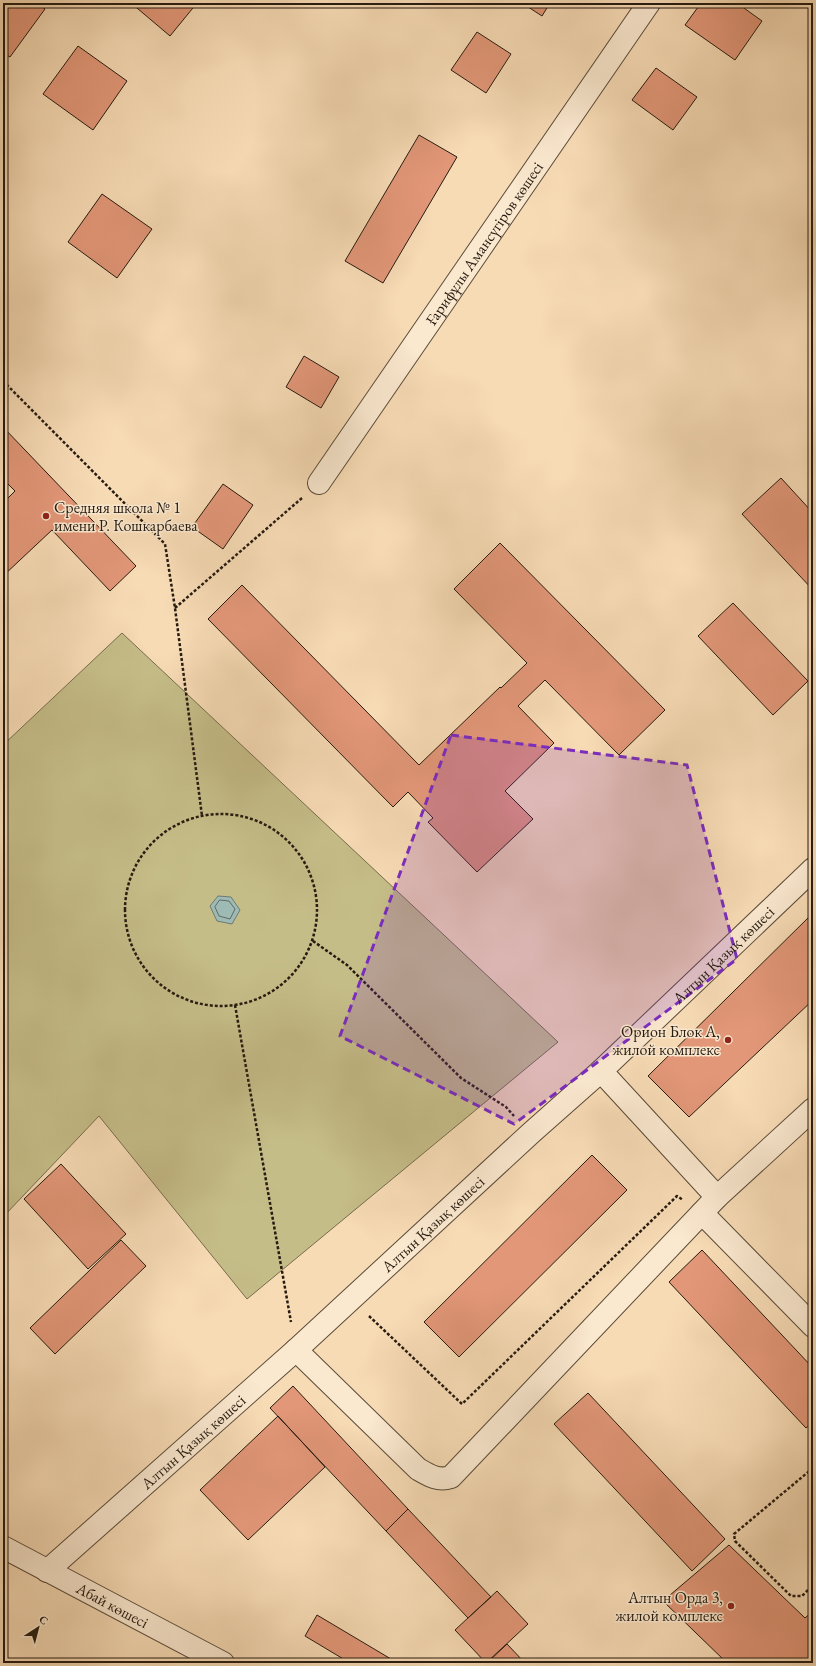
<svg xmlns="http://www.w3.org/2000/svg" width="816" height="1666" viewBox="0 0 816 1666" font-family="'EB Garamond',serif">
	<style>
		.green { fill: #c5bd88; stroke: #766c4c }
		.water { fill: #9ebab4; stroke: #6e7a72 }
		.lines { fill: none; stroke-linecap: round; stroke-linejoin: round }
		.shore { stroke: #626a62; stroke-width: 1 }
		.building { fill: #e29778; stroke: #261b10 }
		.minor-casing { stroke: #5a4b39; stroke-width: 24 }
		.path { stroke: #261b10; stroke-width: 2.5; stroke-dasharray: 3 2; stroke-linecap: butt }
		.minor { stroke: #fae8cf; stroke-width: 22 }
		.marked { fill: #7b2cbf; fill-opacity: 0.2; stroke: #7b2cbf; stroke-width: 3; stroke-dasharray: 8 5; stroke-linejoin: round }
		.poi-dot { fill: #8f2418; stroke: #fae8cf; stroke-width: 1.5 }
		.labels { text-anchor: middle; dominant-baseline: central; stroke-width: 3; stroke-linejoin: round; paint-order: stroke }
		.street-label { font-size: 16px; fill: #261b10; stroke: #fae8cf }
		.poi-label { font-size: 16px; fill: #261b10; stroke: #fae8cf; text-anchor: end }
	</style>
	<rect width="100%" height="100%" fill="#f7dbb5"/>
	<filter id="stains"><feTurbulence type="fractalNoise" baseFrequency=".005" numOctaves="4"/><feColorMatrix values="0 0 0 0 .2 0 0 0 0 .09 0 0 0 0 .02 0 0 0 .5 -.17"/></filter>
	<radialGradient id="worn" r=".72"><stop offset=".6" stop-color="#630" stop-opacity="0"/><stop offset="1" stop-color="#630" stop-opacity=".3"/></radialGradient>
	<!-- green -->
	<path class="green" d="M122,633L558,1042L247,1299L99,1116L3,1217V745Z"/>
	<!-- water -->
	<path class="water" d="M218,896L231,897L240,910L232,924L217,921L210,906Z"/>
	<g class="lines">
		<!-- shore -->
		<path class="shore" d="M220,900L229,901L235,909L230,919L219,916L215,907Z"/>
	</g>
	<!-- building -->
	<path class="building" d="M3,3H36L45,9L10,57L3,53Z
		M131,3H197L170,36Z
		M522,3H550L542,16Z
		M701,3H737L762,21L735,60L685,25Z
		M477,32L511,54L486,93L451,70Z
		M78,46L127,81L93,130L43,94Z
		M656,68L697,97L673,130L632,100Z
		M419,135L457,157L383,283L345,261Z
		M102,194L152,229L117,278L68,242Z
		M304,356L339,377L321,408L286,387Z
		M3,427L136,566L110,591L52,530L3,576V503L15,491L3,479Z
		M781,478L813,513V590L742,514Z
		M223,484L253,505L223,549L192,527Z
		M500,543L665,710L619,755L545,680L518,706L554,743L505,791L533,819L477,872L428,822L433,818L408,792L393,807L208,619L242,585L419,765L500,687L501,688L527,663L454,589Z
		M733,603L808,681L773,715L698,636Z
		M813,913V1000L689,1117L648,1076Z
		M592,1155L627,1190L459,1357L424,1322Z
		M61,1164L126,1234L88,1269L24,1199Z
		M121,1240L146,1266L55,1354L30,1328Z
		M702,1250L813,1368V1422L806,1428L669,1282Z
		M293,1386L408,1509L386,1531L270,1408Z
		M588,1393L725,1539L692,1571L554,1424Z
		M278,1416L325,1467L248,1540L200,1490Z
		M408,1509L491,1597L468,1618L386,1531Z
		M729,1545L805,1618L813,1611V1663H727L663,1601Z
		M497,1591L528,1624L486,1663L455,1630Z
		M317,1615L396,1662L395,1663H350L305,1636Z
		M507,1644L525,1663H487Z"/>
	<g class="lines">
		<!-- minor casing -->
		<g class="minor-casing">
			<g id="minor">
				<path id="s1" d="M319,483L649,3"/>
				<path d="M601,1071L717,1197"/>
				<path d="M702,1213L813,1326"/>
				<path d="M296,1350L418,1469C430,1476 438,1481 451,1477L717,1197L813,1109"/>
				<path id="s2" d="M3,1547L223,1663"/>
				<path id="s3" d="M47,1571L296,1350L531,1133L601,1071L813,869"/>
			</g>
		</g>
		<!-- path -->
		<path class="path" d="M3,381L165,544L175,608L202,816
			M175,608L302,498
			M125 910a96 96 0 1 1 192 0a96 96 0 1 1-192 0Z
			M313,941L347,965L461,1078L506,1107L514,1116
			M235,1005L291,1322
			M369,1316L462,1404L677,1196L683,1200
			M813,1468L734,1534L735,1541L791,1596H802L813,1585"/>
		<!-- minor -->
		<use href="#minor" class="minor"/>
	</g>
	<!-- marked area -->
	<path class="marked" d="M451,735L687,765L737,959L514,1124L340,1036Z"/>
	<!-- markers -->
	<g class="poi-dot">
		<circle cx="46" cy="516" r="4"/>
		<circle cx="728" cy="1040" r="4"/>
		<circle cx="731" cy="1606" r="4"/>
	</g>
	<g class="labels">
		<!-- street labels -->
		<g class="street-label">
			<text stroke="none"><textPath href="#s1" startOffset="291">Ғарифұлы Амансүгіров көшесі</textPath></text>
			<text stroke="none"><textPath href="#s3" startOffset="915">Алтын Қазық көшесі</textPath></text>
			<text stroke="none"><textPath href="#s3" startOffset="519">Алтын Қазық көшесі</textPath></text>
			<text stroke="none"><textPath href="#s3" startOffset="195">Алтын Қазық көшесі</textPath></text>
			<text stroke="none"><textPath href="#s2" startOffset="124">Абай көшесі</textPath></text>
		</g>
		<!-- poi labels -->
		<g class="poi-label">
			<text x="54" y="507" text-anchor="start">Средняя школа № 1<tspan x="54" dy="18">имени Р. Кошкарбаева</tspan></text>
			<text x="720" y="1031">Орион Блок А,<tspan x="720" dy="18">жилой комплекс</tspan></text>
			<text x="723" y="1597">Алтын Орда 3,<tspan x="723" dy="18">жилой комплекс</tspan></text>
		</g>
	</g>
	<!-- margin -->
	<rect width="816" height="1666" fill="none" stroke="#f7dbb5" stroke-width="16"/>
	<rect x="4" y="4" width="808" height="1658" fill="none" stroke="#261b10" stroke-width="2"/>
	<rect x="8" y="8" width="800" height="1650" fill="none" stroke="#261b10"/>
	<!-- north arrow -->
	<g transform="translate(38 1628) rotate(36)" stroke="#fae8cf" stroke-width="3" paint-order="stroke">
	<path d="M0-3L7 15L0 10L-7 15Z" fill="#261b10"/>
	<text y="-6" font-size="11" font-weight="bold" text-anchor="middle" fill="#261b10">С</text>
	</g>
	<rect width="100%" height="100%" filter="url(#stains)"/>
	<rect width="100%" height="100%" fill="url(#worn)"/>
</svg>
